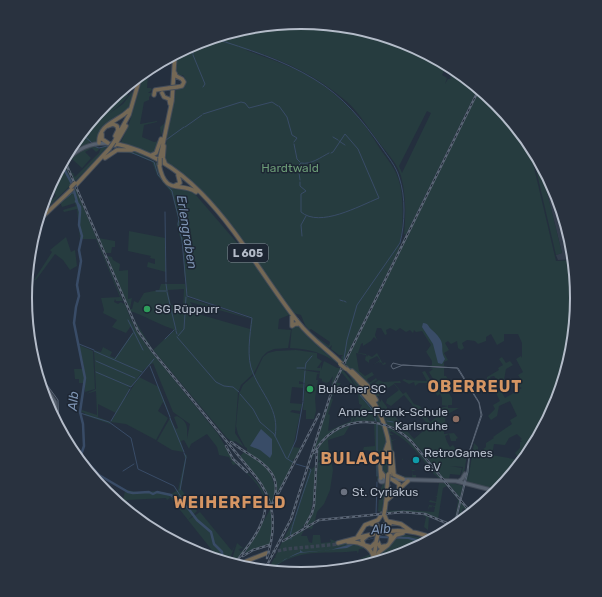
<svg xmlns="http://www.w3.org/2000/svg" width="602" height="597" viewBox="0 0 602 597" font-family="Rubik,sans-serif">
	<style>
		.airport { fill: #323c4b }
		.green { fill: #263c3f; fill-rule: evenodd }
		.water { fill: #394c67 }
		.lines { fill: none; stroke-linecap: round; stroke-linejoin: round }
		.stream { stroke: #394c67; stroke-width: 1 }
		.river { stroke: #394c67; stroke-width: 2.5 }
		.runway { stroke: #3f4a5a; stroke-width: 5.5 }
		.highway-tunnel { stroke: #3a4453; stroke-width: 3.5; stroke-dasharray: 3.5 2; stroke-linecap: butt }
		.major-casing { stroke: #414a57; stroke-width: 5 }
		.highway-casing { stroke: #434c59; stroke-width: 5.5 }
		.major { stroke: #56606e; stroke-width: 3 }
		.highway { stroke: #746855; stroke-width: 3.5 }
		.tram { stroke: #5a6575; stroke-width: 1 }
		.rail-casing { stroke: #5a6575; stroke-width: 2.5 }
		.rail { stroke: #1d2633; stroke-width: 1; stroke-dasharray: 3; stroke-linecap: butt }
		.major-bridge-casing { stroke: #414a57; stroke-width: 5; stroke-linecap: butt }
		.highway-bridge-casing { stroke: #434c59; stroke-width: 5.5; stroke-linecap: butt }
		.major-bridge { stroke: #56606e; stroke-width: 3 }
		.highway-bridge { stroke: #746855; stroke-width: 3.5 }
		.leisure-dot { fill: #2e9e5b; stroke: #1d2633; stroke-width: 1.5 }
		.education-dot { fill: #8d6e63; stroke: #1d2633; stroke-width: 1.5 }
		.culture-dot { fill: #0f9aa8; stroke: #1d2633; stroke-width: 1.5 }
		.worship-dot { fill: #6b7280; stroke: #1d2633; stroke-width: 1.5 }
		.labels { text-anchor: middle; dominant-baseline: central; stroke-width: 3; stroke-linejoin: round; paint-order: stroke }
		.shield { fill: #1d2633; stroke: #878f9c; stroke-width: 1 }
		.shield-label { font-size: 11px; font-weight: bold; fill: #b4bcc9 }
		.park-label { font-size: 12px; fill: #6b9a76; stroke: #1d2633 }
		.poi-label { font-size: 12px; fill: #b4bcc9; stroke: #1d2633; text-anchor: start }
		.water-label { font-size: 13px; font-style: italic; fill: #7c92b1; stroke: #1d2633 }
		.district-label { font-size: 16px; font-weight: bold; letter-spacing: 1px; fill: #d59563; stroke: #1d2633 }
		.rim { fill: none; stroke: #b4bcc9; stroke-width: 2 }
	</style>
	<rect width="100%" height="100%" fill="#242f3e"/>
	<!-- airport -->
	<path class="airport" d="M539,160L557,193L572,245L574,259L558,260L556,255L562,253Z"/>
	<!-- green -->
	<path class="green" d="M301,22L355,27L407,43L447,65L442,75L447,78L445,84L448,79H452L450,78L455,69L478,88L343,363L341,357L343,355H339L331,349L332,345L329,348L310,332L329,346L330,342L311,329L309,330L305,325L301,315L293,313L240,237L180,173L167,163L164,154L176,90L185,87V79L183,75L178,77L176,73V53L195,43L247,27ZM247,49C281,59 318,76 346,101C359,112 367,127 378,141C386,152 397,163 401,176C406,195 406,215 404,234L406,235L400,247L399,245C404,229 404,193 398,178C394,165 384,156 377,144C363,119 339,95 314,79C294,67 269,59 246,50ZM427,111L431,113L402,173L399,166Z
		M145,70L148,75L147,88H151L152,90L148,93H153L149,97V100L144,102L140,124L157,121V122L144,125L142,137L154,142L159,141L161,135L160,127L165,123L158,145H156V152L152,155L121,142L129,124Z
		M480,89L478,95L484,97L506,114L528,142L556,261L574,260L577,299L574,329H571L574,330C570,373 553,426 524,460L519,459L515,453L520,448V442H522L520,440L522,439L517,434L509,438L505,445L494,444L492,455L519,460L516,470L514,471L500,490L470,483L467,481L466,478L471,449L468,481L474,443L478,447V450H482L486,447V443L494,438L493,437L512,424L510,420L517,416L510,401L499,406L497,416L491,420L488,416L495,409L493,405L500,401L495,391H501L505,398L522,388L518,386L522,381L518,375L523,372L516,359L521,356L522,358V343L518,334H504V341L497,345L491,334L486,337V341L478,344L475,341L467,340L462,343L464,348L461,350L458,348L457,341L451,344L448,341L445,343L449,350L444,353L448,360L444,362V366H428L432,365V361L425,350L426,352L431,345L422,331L416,332L414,330L413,333L410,330L406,332L400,328L396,331L390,328L386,330L387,334L385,335L381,328H377L375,335L377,340L374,337L371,341L363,346V343L361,344L358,353L366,354L367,357L368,355L372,357L377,353L383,364L385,362L386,364L383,365L381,362L379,363L380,361L373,365L380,360L377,356L369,360V363L365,360L366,355L356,353L359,371L365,376L372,372L374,375L367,379L369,383L376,378L377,380L361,390H358L346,370L363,388L365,386L353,371L344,364Z
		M121,92H127L128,96L122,103L110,113L123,104L132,92L133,93L128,109L121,117L112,120L107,125L98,142H89L90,144L66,160L76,150L81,133L96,114L117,98Z
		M530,144L539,160L562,253L556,255Z
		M97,146L99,150L96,152L92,148L85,152L91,158L77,174L82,168L72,159L68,162L71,171L75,175L71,172L68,165L75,177L99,153L101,147L108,146L92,165L74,182L66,162L84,149Z
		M132,150L157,163L169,186L173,189L187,190L195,194L251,259L291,316V318L289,315L279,319L278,329L291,330L288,348L274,349L267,352L262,357L254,373L241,385L238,393L235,433L244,447L235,441L233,442L241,448L227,438L144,339L126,306L124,301L126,300L124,301L76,186L98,238L115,241V247H112L111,253H105L110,267L107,256L112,257L113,260L120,264L119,271L128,270V299L132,298L130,309H132L134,301L138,303L144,293L159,290L161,284H185L189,298L252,319L251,317L188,296L184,273V252L177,226L178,219L173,198L170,191L157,175L152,162L134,154L121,152ZM184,289L183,308L171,305L168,290ZM190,302L251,319L250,329L198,314ZM129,311C135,311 162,326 173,329L175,333L173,331L153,350Z
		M65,164L123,301H116L115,299L114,302L118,304L121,302L124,304V302L132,322L147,345L129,317L145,344L218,434L233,459L231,461L229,457L219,455L217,447L207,434L191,444L189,449L184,440L181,441L184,452L172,450L157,441L170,418L176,429L178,428L174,417L177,416C189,422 187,428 187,439L190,424L173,412L153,363C144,367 136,380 131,388L128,387L130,389L125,399L139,377L159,387L171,417L163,402L158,411L168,418L156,440L126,424L111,422L116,413L98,404V417L111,422L110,424L84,415L85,413L81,412L82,410L97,415L96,391L86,394L96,389L94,350L101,352L103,347L112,352L110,356L115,358L133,332L131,326L126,333L112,327L117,320L103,313L104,310L101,298L120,297L96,239H80L77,209L64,212L63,210L76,206L75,203L62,207L60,202L75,188L73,183L39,216L40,211L56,196L53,190L43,200L51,182L55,181L54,178L52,180Z
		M129,231L165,238L166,272L147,267L148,262L155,264V259L150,258L151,256L128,251Z
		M66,237L71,252L75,250L77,266L70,270L63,260L55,254L36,280H34L52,252L50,250Z
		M297,325L309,338L339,365C323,352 309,349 290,348L292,326Z
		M79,345L93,351L95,389L85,392V383H79V379H75L74,369H83L84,367Z
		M296,350L317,353V358L322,361L317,368H320L321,364V370L324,361L337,368H341L331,387L333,376L329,382L326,383L322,381V379L319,378L320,371L298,369L320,373L317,374L316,380H318L315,398L316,411L314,419H306V410H303L305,383L299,381V384H303V388L292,387L290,403L302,404L300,411L292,410L290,412L300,414L293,447L301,448L295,459H293L294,462L272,506L261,482L240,456L244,452C265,463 271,468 276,492C276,470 261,461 245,451L247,452V448L245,447L238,434L236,426L239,394L243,385L255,374L263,357L268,353L276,351Z
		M502,357L506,363L510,361L513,365L506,369L504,380L499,383L494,376L490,377L496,388L494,389L487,383V377L499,370L498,368L503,365L499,359Z
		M428,368H444V376H446L449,381L446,383L449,386L447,390L452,398V405H448V408H459L446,415L445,421L447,425L445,426L444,434L454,433L458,438L456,439V441H451L449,434L445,436L447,442L450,447L453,445L460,456L467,454L463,481L460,480L463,467L450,466L462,468L460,475L450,474L449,479H444C428,460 412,432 386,424L369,386L372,385L380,396H377L381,402V399L387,407V411L394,418L388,408L414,439L429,426L404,395L391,406L386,403L387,399L399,390L394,384L388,388L386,385L378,390L373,384L379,380L383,382L400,381L401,383H394L403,394L406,392L414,404L420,406L430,422L438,416L440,408L448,406L440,405H442V398L440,394L437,396L435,391L437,389L434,384L429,383L430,387L428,388L426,384L428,383H419L415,386L414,382L409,384L402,380L405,379L406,380L427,381L422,372L425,371L431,381L435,382L429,372L433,369Z
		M342,369L351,380L357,391L342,373L340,374L337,383H341L331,398L333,399L328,414L330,415L328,431L351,421V416L353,417L352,415L356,414L352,423C326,431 319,444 308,466L330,396Z
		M361,392L375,407L382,423L375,421L353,422L362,405L359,404L358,393Z
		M374,423L383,424L387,449V476L384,479L381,476L382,461L380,478L377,480L374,451L363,450L364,447L375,446Z
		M350,425L344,435L328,440L329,453L317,462C317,459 316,453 318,450C322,437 339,429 350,425Z
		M386,425L408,440L443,479H433L438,478C436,475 433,474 432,472C420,455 408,440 391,431L390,433L394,435H390L392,440L397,439L392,441L395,460H402L403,458V460H395V468H402H396L395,474L402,476V469V476L412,477L413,471L411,470H416L413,471V475H416V478H398L394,475L395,477H391V444Z
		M181,453L187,455L181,489L197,511L188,520L169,496L170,498L167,500L166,498L127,500L122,504L125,491H127L124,489L136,492H128L132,493L157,491L171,494L178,490L185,459L184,454Z
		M330,454L333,470L330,490L324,504L317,512L315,521L303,529C313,517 316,502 315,486C311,512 311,530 283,540L294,519L310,468L312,469L316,465V480L318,463Z
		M234,460C242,469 253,476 260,486C278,513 248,544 233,565L218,561L215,554L188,520L200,512L232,551L235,545L231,556L230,554L234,563L233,556L237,543L243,548L239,549L241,551L238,549L241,552C243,549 249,543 253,537C275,503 264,487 236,464L233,465L231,462Z
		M386,480L382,511L409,510L434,512L435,507L432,506L431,508L430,506L428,510L429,505L435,506L436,503L429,502L430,500L436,502L437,497H435L437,496L439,483C448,482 457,484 463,486L460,498L448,483H446L460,500L457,519L458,520L461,501L472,514L463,508L459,521L455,519L458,500L447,486L443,488L438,519L429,516L434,518L429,517L428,530L424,527L426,517C414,509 387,513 378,514L380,512L378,511C379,498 380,484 386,480Z
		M271,508L273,527L270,544L245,553Z
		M314,523L312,529L305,528L301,536H307L309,542L312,543L313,535H320L321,543L331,542L330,539L338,542L339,545C356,541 374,543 372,565L365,567L363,563L367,565L365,562L366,561L369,565L365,557L363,559V562L361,558L371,554L366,548L359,549L358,554L357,551C328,555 304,547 276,566L271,564L274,558H276L275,557L282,542L294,536Z
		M401,534L432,540L421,547L418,546V548L407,554L376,563C378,551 390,539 401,534Z"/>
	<!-- water -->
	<path class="water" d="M423,323C429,323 428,327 432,330C449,345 438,347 445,359L442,364L438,363L433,344L422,327Z
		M261,429L272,439V454L270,458L260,450L250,446Z
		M380,536L409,537L429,542L426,544L408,539L375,538L359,542L347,548L300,553L285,559L273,568L269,567C278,566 290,555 300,552V550L303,552L330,550Z"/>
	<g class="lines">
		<!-- stream -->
		<path class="stream" d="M213,38C247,49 283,60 314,79C343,96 363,121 382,148C388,157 396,166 399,177C406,197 405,223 400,243L357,305L347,340L344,359L346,363
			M191,45L193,54
			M193,55L205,84L203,87
			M279,106L287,117L292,135L297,138L294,142
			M203,114L241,102L245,103L249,108L272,102L278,106
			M185,127L202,115
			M81,133L92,143
			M333,137L338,140
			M166,140L184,127
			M339,141L345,145
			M294,144L297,159L300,162
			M94,146L99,148L107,146L118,149
			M130,152L154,162L158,175L172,191L174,200L179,219L178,224L182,240L187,296L252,318C250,335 246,358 253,373C262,395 280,410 275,436
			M300,180L298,166L301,163C311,165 321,157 329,153
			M300,182V186L306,191L301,194V212C320,228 359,206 379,198L358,149L345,134L333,152L331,153
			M52,184L56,181L62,169
			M50,185L51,184
			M71,193H74
			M65,199L71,194
			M165,212L166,282
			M302,236L301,225L306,216
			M166,284L167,291
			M156,291H166
			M167,292L176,330
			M340,300L343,301
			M344,301L346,302
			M298,318L299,319
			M128,320L143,350
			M176,331L177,334
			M178,336L184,329L186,297
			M177,337L216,382L224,386L233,387L239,392
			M165,339L174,330
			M79,344L94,350
			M94,351L142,372
			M115,359L133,333
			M96,361L135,378
			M150,366L170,417
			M297,368H304
			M305,369L306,363L312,356
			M96,372L131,387L154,359
			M304,383L305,371
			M240,394L253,409L260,422L274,434L286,458L294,463
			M360,395L371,408L376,421
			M303,401L304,384
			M80,413L109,422L131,438L138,469L174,486L188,508
			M170,418L184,452
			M111,421L130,389
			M387,421L393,422
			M377,423V476
			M288,458L296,440L303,402
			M296,464L306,467
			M123,471L134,464
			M107,480L111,482
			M180,490L186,457L184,453
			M376,515L377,482
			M290,537C289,533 308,479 311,470L309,468
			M291,538V539"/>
		<!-- river -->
		<path class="river" d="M61,163L72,184L80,212L79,225L82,236L79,250L81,261L77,285L79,296L76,307L74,323L85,378L80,412L83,424L84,446L81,455L99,475L128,492L133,493L149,492L153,494L157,492L171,495L188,508L197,520L211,532L214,544L222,552V562
			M76,201L80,207V211"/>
		<!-- runway -->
		<path class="runway" d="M555,189L571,254"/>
		<!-- highway-tunnel -->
		<path class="highway-tunnel" d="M267,553L287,549L339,544
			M233,565L241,561"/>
		<!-- major casing -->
		<g class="major-casing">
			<path id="major" d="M67,160C80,146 96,141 115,144
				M57,172L60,169
				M36,372L55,402L58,427
				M380 480a2 2 0 1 1 4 0a2 2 0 1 1-4 0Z
				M384,479L456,481L499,492
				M459,481L462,479L465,474
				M118,505L119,504"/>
		</g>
		<!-- highway casing -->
		<g class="highway-casing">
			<path id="highway" d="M175,73L176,76L182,79L184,82L182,86L177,87
				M162,93L164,97L169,99L170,104
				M154,95L155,90L169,88
				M108,126L113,124L117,126L118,130L115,136
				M102,134V139L108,143
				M114,142L129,115L141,74
				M99,143C98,124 119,121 129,110
				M117,144C206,163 247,258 298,322C311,339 328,350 342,364
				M115,145L126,126
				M164,146L163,158L165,163
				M152,155L156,153L161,139
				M105,158L117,150H132
				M160,158L172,101L175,54
				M159,164C165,197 180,181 196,192
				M76,185L109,149
				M174,186L180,183L178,175
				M37,222L72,189
				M292,316V326L295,324H298
				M346,368C378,397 393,432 390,475
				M352,371L367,385L376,400
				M361,391L376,408
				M392,453L394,475L403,479
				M381,472L385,477L391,479
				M381,478L380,466L388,443
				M393,480L399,484V489
				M386,501L408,481
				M385,509L388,486
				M384,514L387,521L401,524L411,531
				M371,524L377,525L379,530
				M381,530L384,525L390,524
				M385,532L391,536L390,542
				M358,536L365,525L378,520L382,514
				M367,536L362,540L364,545L371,547L376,542
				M348,542C360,541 372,547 374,559
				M378,542L380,547L385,546
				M338,543C374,534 398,523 435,539
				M375,562L379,552L388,545L396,535L403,533
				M239,564L267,553
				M373,564L376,544"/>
		</g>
		<!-- major -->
		<use href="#major" class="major"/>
		<!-- highway -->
		<use href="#highway" class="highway"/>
		<!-- tram -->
		<path class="tram" d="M34,367L58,400L59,429
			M113,500L120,506
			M453,529L467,471L470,449L481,415L479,403L457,368L403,365L393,369L391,366L393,363L401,365L458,368L479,402L482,415L470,450L468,472L454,529"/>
		<!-- rail casing -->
		<g class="rail-casing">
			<path id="rail" d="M64,159L138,331L153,352L256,477C276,502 276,529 267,558
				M231,442C254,460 289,469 271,507
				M226,446L233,459L247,472
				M314,453C334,416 381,412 411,441L472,514
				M276,498L319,414
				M305,526L312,513L314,505L317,451
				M283,541L319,520L403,512L425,514L456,527
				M243,556L253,550L269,545
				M233,566C247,547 269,523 265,498
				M264,571L291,519L334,384L479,89"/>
		</g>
		<!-- rail -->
		<use href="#rail" class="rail"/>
		<!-- major-bridge casing -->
		<g class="major-bridge-casing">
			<path id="major-bridge" d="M60,169L67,160"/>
		</g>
		<!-- highway-bridge casing -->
		<g class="highway-bridge-casing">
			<path id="highway-bridge" d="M169,88L177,87
				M109,149L114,142
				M160,158V165
				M71,187L75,183
				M340,364L346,369
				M387,488L388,474
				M384,514L385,509
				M376,542L379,530"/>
		</g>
		<!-- major-bridge -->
		<use href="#major-bridge" class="major-bridge"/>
		<!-- highway-bridge -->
		<use href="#highway-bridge" class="highway-bridge"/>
	</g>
	<!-- markers -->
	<g class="leisure-dot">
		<circle cx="147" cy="309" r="4"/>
		<circle cx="310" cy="389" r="4"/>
	</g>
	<circle class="education-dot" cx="456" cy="419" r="4"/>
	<circle class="culture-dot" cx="416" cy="460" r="4"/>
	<circle class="worship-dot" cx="344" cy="492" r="4"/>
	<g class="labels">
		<!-- shield labels -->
		<rect class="shield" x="228" y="244" width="40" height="18" rx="3"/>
		<g class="shield-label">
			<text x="248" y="253">L 605</text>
		</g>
		<!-- park labels -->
		<g class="park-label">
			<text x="290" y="168">Hardtwald</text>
		</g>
		<!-- poi labels -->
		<g class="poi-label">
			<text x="155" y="309">SG Rüppurr</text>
			<text x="318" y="389">Bulacher SC</text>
			<text x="448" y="412" text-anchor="end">Anne-Frank-Schule<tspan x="448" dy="14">Karlsruhe</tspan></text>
			<text x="424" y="453">RetroGames<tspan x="424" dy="14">e.V</tspan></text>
			<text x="352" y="492">St. Cyriakus</text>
		</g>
		<!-- water labels -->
		<g class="water-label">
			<text transform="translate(187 232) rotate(81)">Erlengraben</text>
			<text transform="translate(73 401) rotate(-86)">Alb</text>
			<text transform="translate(381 529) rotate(-5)">Alb</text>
		</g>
		<!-- district labels -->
		<g class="district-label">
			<text x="475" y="386">OBERREUT</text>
			<text x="357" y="458">BULACH</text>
			<text x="230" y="502">WEIHERFELD</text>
		</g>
	</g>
	<!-- crop -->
	<path d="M0 0H602V597H0ZM32 298a269 269 0 1 1 538 0a269 269 0 1 1-538 0Z" fill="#29323f" fill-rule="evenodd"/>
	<path class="rim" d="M32 298a269 269 0 1 1 538 0a269 269 0 1 1-538 0Z"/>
</svg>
